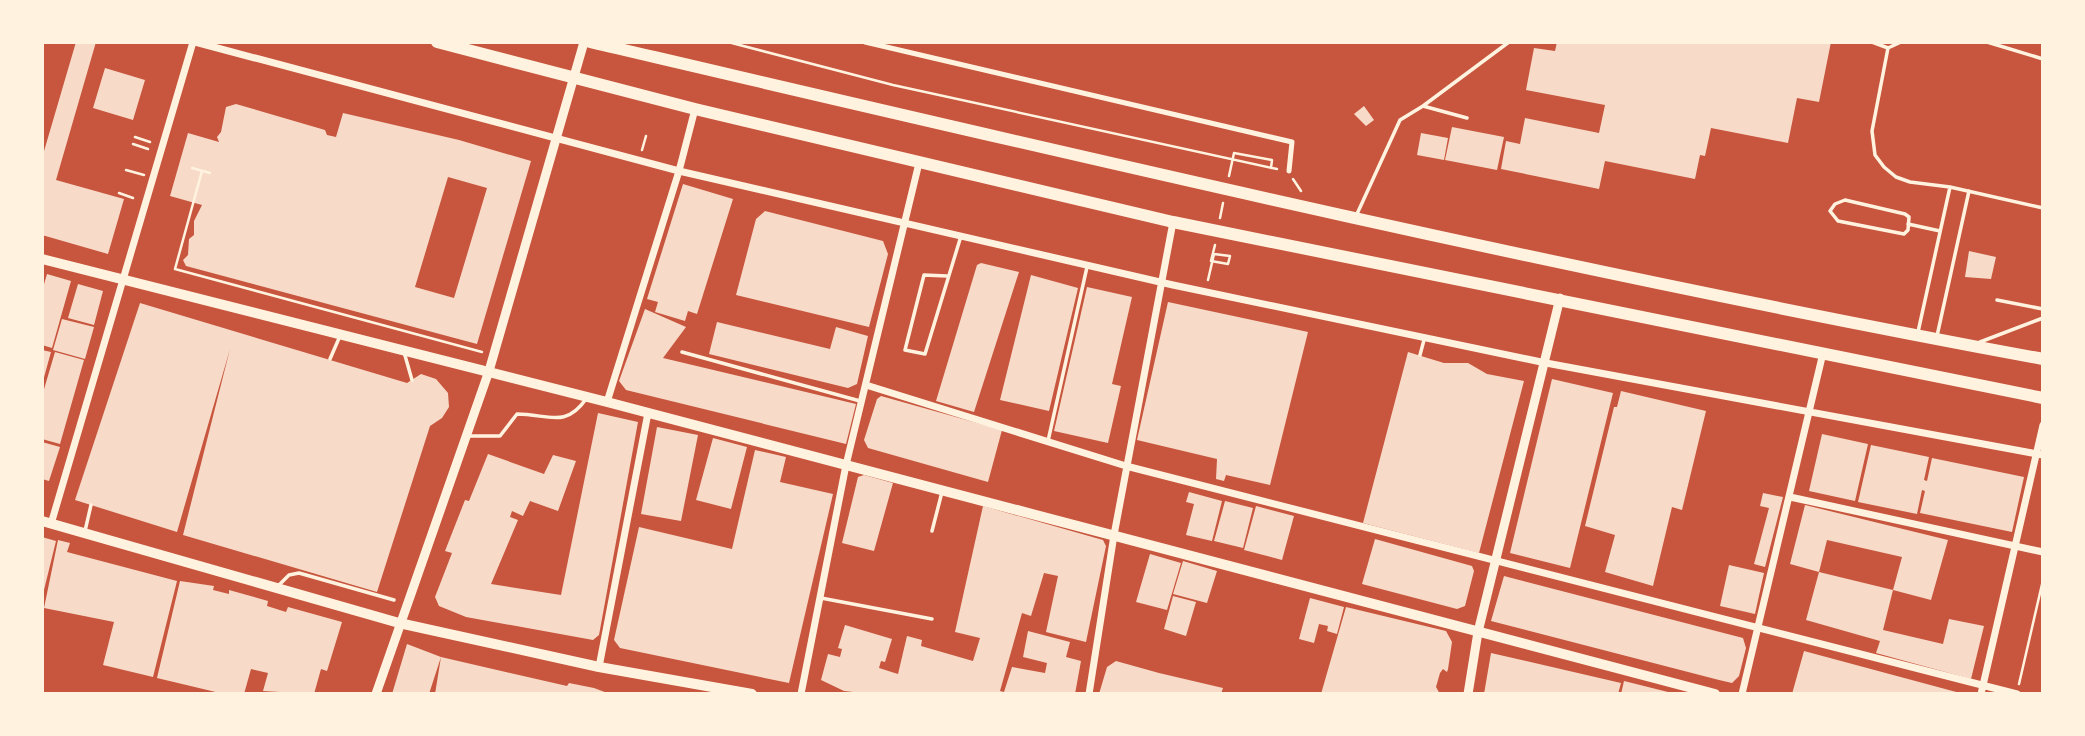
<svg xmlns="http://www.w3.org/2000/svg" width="2085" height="736" viewBox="0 0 2085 736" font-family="'Asap Condensed',sans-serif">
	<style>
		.building { fill: #f7dbc8; fill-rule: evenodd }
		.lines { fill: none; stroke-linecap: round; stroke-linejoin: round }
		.path { stroke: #fff3e0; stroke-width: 2.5 }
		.service { stroke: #fff3e0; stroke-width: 3.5 }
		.pedestrian { stroke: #fff3e0; stroke-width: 5 }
		.minor { stroke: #fff3e0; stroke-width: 7 }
		.tertiary { stroke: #fff3e0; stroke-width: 9 }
		.secondary { stroke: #fff3e0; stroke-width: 10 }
		.trunk { stroke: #fff3e0; stroke-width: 12 }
	</style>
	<rect width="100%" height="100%" fill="#c8553d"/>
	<!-- building -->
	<path class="building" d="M76,42H96L56,180L124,199L108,254L42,235V158Z
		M1557,42L1758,43L1831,42L1819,102L1797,98L1788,143L1711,128L1705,156L1700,155L1695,179L1605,161L1599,189L1501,169L1506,141L1520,144L1525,118L1599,133L1605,105L1526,90L1534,48L1555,51Z
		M105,68L145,80L133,120L93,108Z
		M236,104L325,130L327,135L336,137L343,113L459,140L531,161L477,344L186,266L183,260L188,255L189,239L194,235V221L202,205L170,196L188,133L219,142L217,137L221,132L226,107ZM448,177L487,188L454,298L415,287Z
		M1364,106L1374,120L1366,126L1354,114Z
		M1452,127L1504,137L1497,170L1445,160Z
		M1421,133L1448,138L1444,160L1417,155Z
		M683,184L733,199L697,314L688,311L685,321L655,312L658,302L647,299Z
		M765,211L883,241L888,254L869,327L736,295L756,219Z
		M1969,251L1996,257L1991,279L1965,277Z
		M981,263L1019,272L974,412L936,401L977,265Z
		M47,274L71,281L52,348L42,345V291Z
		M1031,275L1078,288L1049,411L1000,400Z
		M78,284L103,291L94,325L68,318Z
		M1087,287L1132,297L1112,384L1121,386L1108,443L1054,431Z
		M1168,302L1308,332L1270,485L1226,475L1224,481L1216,479L1217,459L1137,440Z
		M140,303L407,383L421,374L436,379L448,393L449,407L442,418L430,426L377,592L183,535L230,349L177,532L75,500Z
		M645,309L686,327L663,358L856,404L846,444L626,390L619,381Z
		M62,319L94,327L85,359L53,350Z
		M717,322L830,349L836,327L868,336L857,384L848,388L709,354Z
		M42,350L51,352L43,381H42Z
		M55,352L84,360L60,444L42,439V396Z
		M1408,352L1444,363H1468L1487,374L1524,381L1479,553L1363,523Z
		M1552,379L1613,393L1570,568L1510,553Z
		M1621,391L1706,411L1682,510L1672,507L1653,586L1605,572L1615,535L1585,526L1614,407H1617Z
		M881,396L1002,430L988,482L868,448L864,440L877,399Z
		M598,413L638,422L599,635L593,640L466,617L439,606L435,597L452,553L445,551L465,500L469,501L488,454L544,474L553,455L576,461L558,511L530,501L523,516L512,511L510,517L518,520L491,584L561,595Z
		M657,427L698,435L681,521L641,514Z
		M1822,434L1868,444L1855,501L1809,491Z
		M713,438L747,447L731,509L696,500Z
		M42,442L60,447L49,481L42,479Z
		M1871,445L1929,457L1924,480L1927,481L1932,458L2024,477L2012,532L1920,513L1925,491L1922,490L1917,514L1858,502Z
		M755,450L786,457L780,482L833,494L789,683L620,648L614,640L639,527L732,549Z
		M864,475L893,483L874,551L842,543L858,477Z
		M1189,492L1222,501L1212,541L1186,535L1194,504L1186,502Z
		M1763,493L1783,497L1765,567L1754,564L1769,508L1760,506Z
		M1225,501L1253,508L1243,548L1214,541Z
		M1805,505L1948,540L1931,600L1893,590L1883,630L1943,644L1949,619L1984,626L1971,679L1876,653L1880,641L1806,620L1819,572L1790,564ZM1827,540L1902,557L1893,590L1819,572Z
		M983,506L1103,540L1106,546L1086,642L1046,632L1058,576L1044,573L1031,616L1022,613L1000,691L1004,692L1012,667L1045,673L1047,663L1023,657L1028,631L1070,642L1066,657L1081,661L1075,694H872L844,691L821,680L828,654L840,657L842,649L838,648L845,625L892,639L885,662L881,661L879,668L898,674L907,636L922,640L921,646L973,661L980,638L955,632Z
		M1256,506L1294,516L1282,560L1244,550Z
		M42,537L56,541L43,594H42Z
		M1375,539L1472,566L1474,571L1465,606L1457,609L1362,584Z
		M58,540L70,543L67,552L177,581L153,677L103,665L114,622L44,608Z
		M1150,554L1181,563L1167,610L1136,602Z
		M1183,561L1217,571L1207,603L1173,594Z
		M1729,565L1764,573L1755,614L1720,606Z
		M1504,576L1743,638L1746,648L1739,676L1732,683L1719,680L1491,621Z
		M180,581L214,586L213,590L229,594V590L268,601L267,606L286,612L288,607L342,622L327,671L321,669L314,694L263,691L268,673L251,669L244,694H224L157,678Z
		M1173,596L1196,602L1186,636L1164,629Z
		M1310,598L1344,607L1337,634L1327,631L1328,626L1319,624L1314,643L1299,639Z
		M1346,607L1446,631L1452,642L1448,669L1447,672L1443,669L1440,673L1436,687L1440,694H1321Z
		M407,644L441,657L567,686L569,683L594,688L610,694H435L441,657L429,694H392Z
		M1804,651L1960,693V694H1792Z
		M1491,653L1621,683L1618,694H1484Z
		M1116,661L1159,673L1223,688L1221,694H1099L1107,667Z
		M1624,681L1672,693V694H1621Z"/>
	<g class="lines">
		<!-- path -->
		<path class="path" d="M728,42L893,85L1277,169
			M135,137L150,142
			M133,144L148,149
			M642,150L646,136
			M192,168L210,173
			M126,170L144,175
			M202,171L175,269L482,352
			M1229,176L1234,153L1272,160L1271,168
			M1293,179L1301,191
			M119,193L133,198
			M1220,218L1223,203
			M1208,280L1214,254L1230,256L1228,264L1211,261L1215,245
			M2019,684L2043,580"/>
		<!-- service -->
		<path class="service" d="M1872,42L1888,48L1901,42
			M1987,42L2043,59
			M1888,48L1872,131L1875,155L1884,167L1896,177L1910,182L1950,187L2043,208
			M1467,118L1423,106L1509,42
			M1845,200L1905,214L1909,217L1908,230L1904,234L1838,221L1830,211L1835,204Z
			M1357,214L1400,120L1423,106
			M1908,224L1940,231
			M947,276L924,275L905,350L925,354L961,236
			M1997,300L2043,309
			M1918,332L1950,187
			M1937,336L1969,191
			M1980,342L2043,318
			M404,352L412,380
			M682,352L860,401
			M1420,355L1424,340
			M330,359L340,336
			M467,436H500L517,414C548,414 565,429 586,399
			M1048,441L1087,267
			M85,531L91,505
			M932,531L942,492
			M278,586L289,575L299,573L394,600
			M821,598L932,619"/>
		<!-- pedestrian -->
		<path class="pedestrian" d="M865,42L1292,142L1289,171"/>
		<!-- minor -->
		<path class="minor" d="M195,42L679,171L1173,285L1546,363L2043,455
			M866,385L1126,466L2017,694
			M607,402L679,171L695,109
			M1790,497L2043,552
			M51,524L193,42
			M599,667L648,413
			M801,694L846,465L919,163
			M1089,694L1114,535L1173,222
			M1742,694L1823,353
			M1981,694L2043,425"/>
		<!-- tertiary -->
		<path class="tertiary" d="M376,694L489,371L584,42
			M1468,694L1478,632L1560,298"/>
		<!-- secondary -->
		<path class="secondary" d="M42,259L607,402L1715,694
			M42,521L399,623L599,667L752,694"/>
		<!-- trunk -->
		<path class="trunk" d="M437,42L695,109L1173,222L2043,398
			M590,42C1073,155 1555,269 2043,359"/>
	</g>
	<!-- border -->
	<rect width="2085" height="736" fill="none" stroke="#fff3e0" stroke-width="88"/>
</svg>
